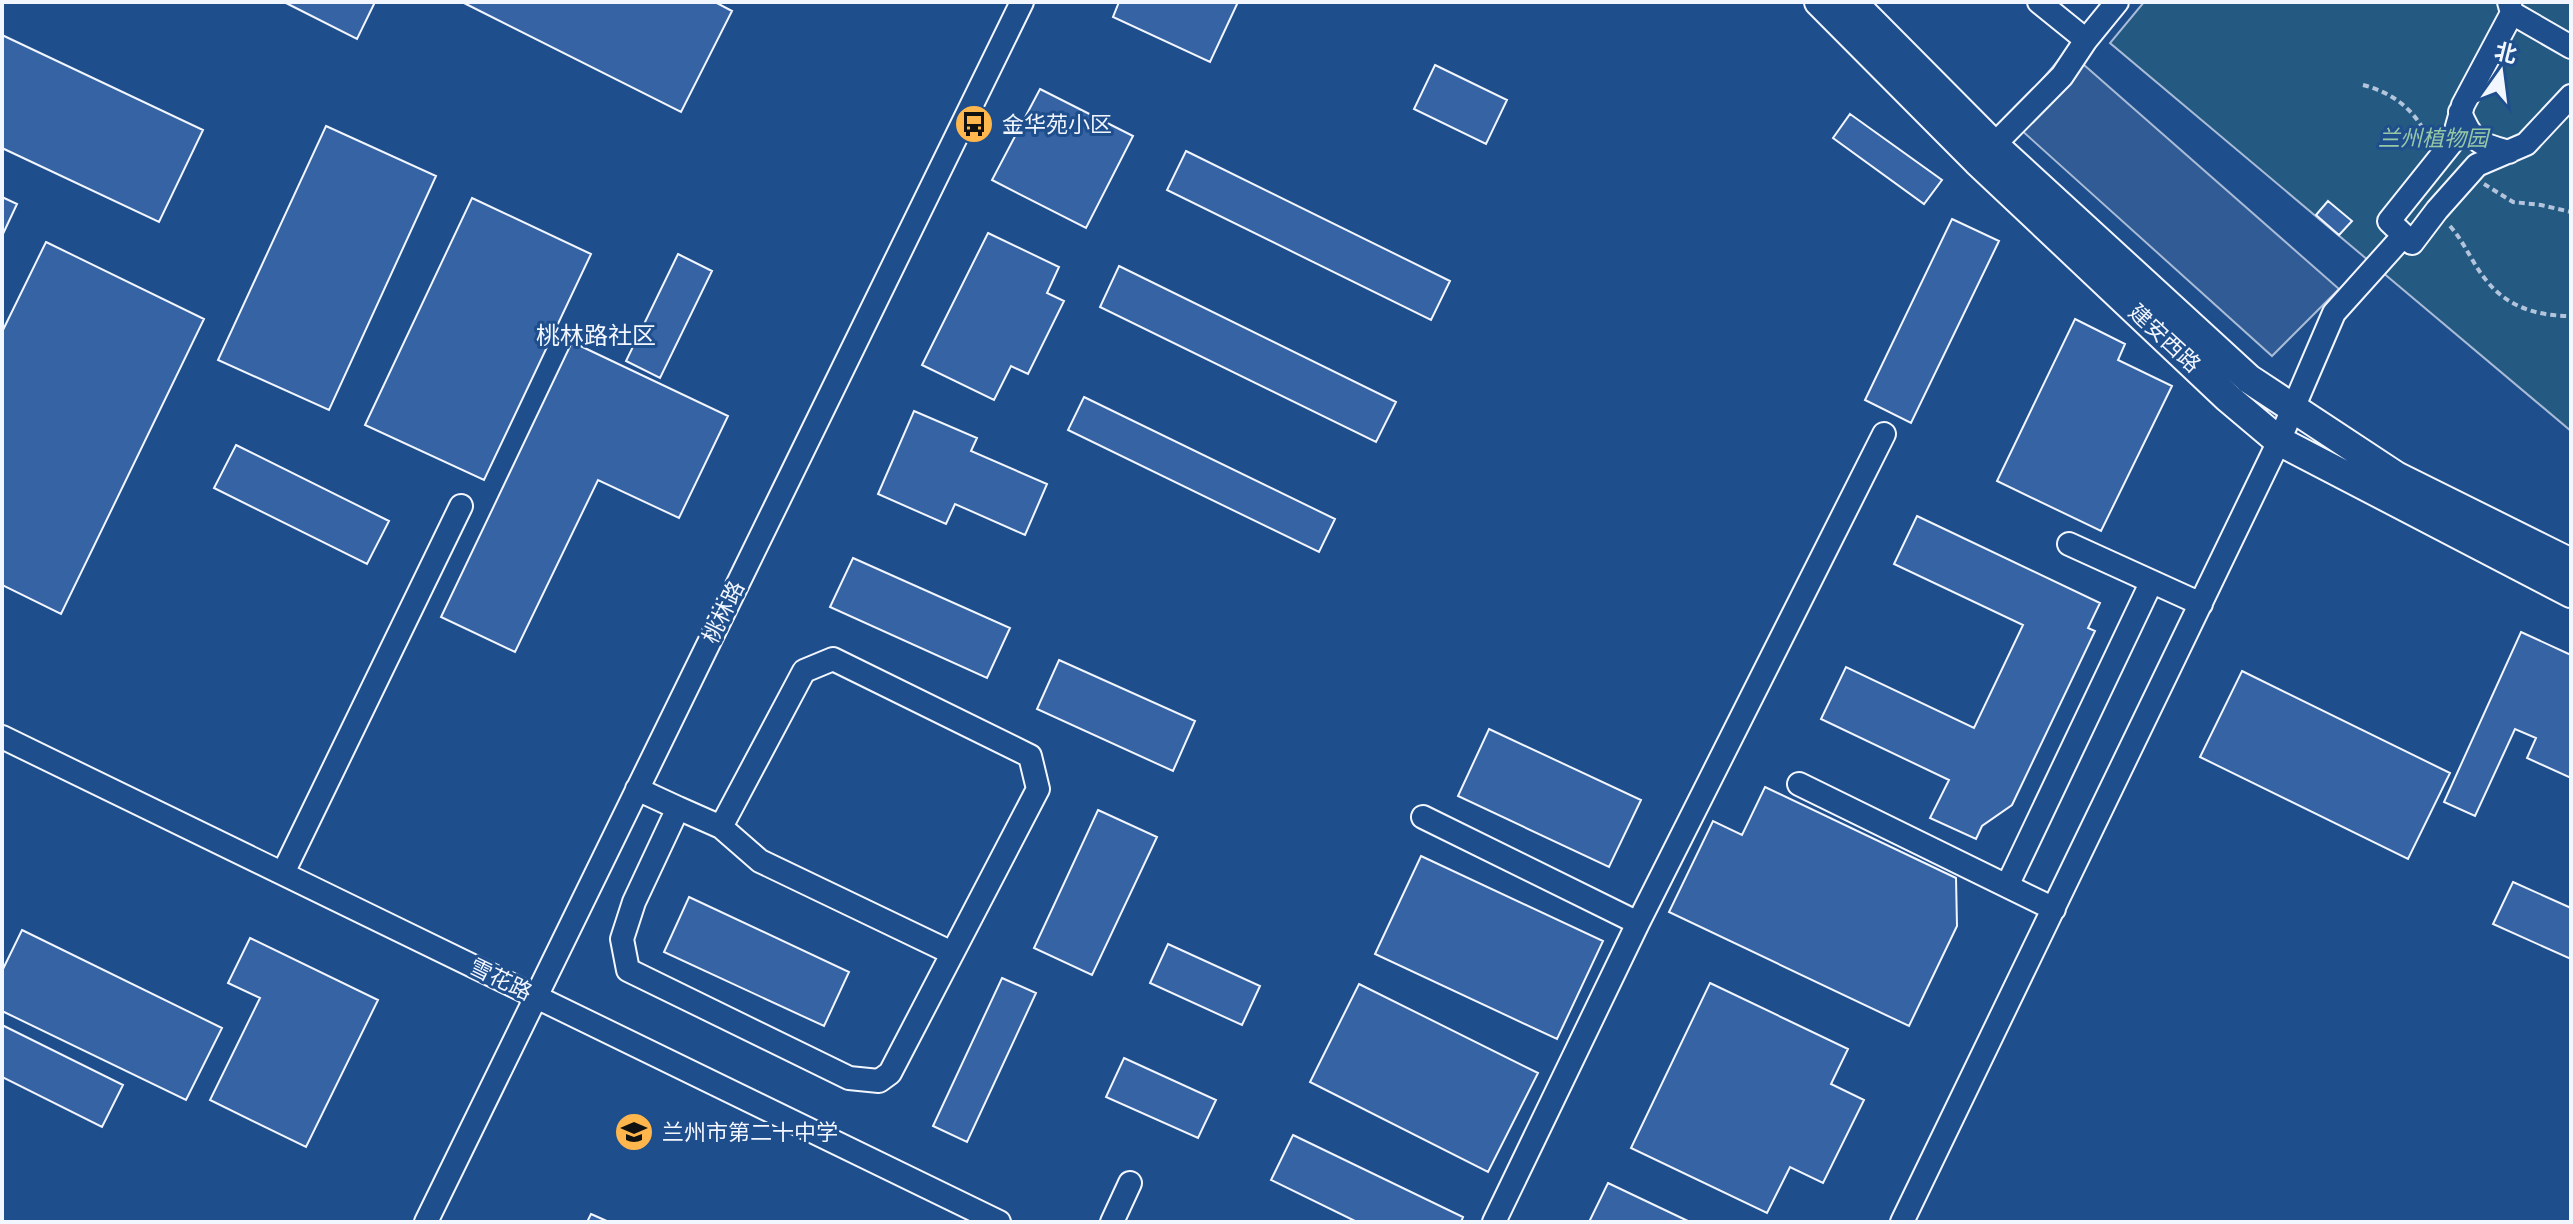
<svg xmlns="http://www.w3.org/2000/svg" width="2573" height="1224" viewBox="0 0 2573 1224" font-family="'Source Serif 4','Noto Sans SC',serif">
	<style>
		.green { fill: #245a82; stroke: #a8bbd7; stroke-width: 2 }
		.parking { fill: #305b95; stroke: #a8bbd7; stroke-width: 2 }
		.building { fill: #3563a3; stroke: #f2f6ff; stroke-width: 2 }
		.lines { fill: none; stroke-linecap: round; stroke-linejoin: round }
		.minor-casing { stroke: #f2f6ff; stroke-width: 26 }
		.major-casing { stroke: #f2f6ff; stroke-width: 32 }
		.path { stroke: #b3c4dc; stroke-width: 4; stroke-dasharray: 6 4; stroke-linecap: butt }
		.minor { stroke: #1f4e8c; stroke-width: 22 }
		.major { stroke: #1f4e8c; stroke-width: 28 }
		.labels { text-anchor: middle; dominant-baseline: central; stroke-width: 6; stroke-linejoin: round; paint-order: stroke }
		.poi-label { font-size: 22px; fill: #f2f6ff; stroke: #1f4e8c; text-anchor: start }
		.park-label { font-size: 22px; font-style: italic; fill: #97c8a6; stroke: #1f4e8c }
		.street-label { font-size: 22px; fill: #f2f6ff; stroke: #1f4e8c }
		.neighbourhood-label { font-size: 24px; fill: #f2f6ff; stroke: #1f4e8c }
	</style>
	<rect width="100%" height="100%" fill="#1f4e8c"/>
	<!-- green -->
	<path class="green" d="M2144,2H2571V431L2110,43Z"/>
	<!-- parking -->
	<path class="parking" d="M2067,50L2339,289L2272,356L2009,119Z"/>
	<!-- building -->
	<path class="building" d="M284,2H375L357,39Z
		M462,2H715L732,11L681,112Z
		M1119,2H1238L1210,62L1113,17Z
		M2,35L203,130L159,222L2,148Z
		M1435,65L1507,100L1486,144L1414,109Z
		M1040,89L1133,136L1086,228L992,180Z
		M1850,114L1942,180L1924,204L1833,138Z
		M326,126L436,176L329,410L218,360Z
		M1186,151L1450,281L1431,320L1167,190Z
		M2,197L17,204L2,236Z
		M472,198L591,254L484,480L365,425Z
		M2328,201L2352,221L2339,235L2316,215Z
		M1952,219L1999,241L1911,423L1865,400Z
		M988,233L1059,267L1047,293L1064,301L1028,374L1011,366L994,400L922,365Z
		M46,242L204,319L61,614L2,585V332Z
		M678,254L712,271L660,378L626,361Z
		M1119,266L1396,402L1376,442L1100,307Z
		M2075,319L2125,344L2118,360L2172,386L2101,531L1997,481Z
		M572,342L728,416L679,518L598,480L515,652L441,617Z
		M1084,397L1335,519L1319,552L1068,430Z
		M914,411L977,438L971,451L1047,484L1025,535L955,504L946,524L878,494Z
		M236,445L389,521L367,564L214,488Z
		M1917,516L2100,603L2088,628L2095,631L2012,805L1982,826L1976,839L1930,818L1949,780L1821,719L1846,667L1974,728L2023,625L1894,564Z
		M853,558L1010,628L987,678L830,607Z
		M2521,632L2571,655V778L2527,758L2536,738L2515,729L2475,816L2444,802Z
		M1059,660L1195,721L1173,771L1037,709Z
		M2242,671L2450,773L2408,859L2200,757Z
		M1489,729L1641,800L1609,867L1458,796Z
		M1765,787L1956,878L1957,926L1909,1026L1669,912L1713,821L1742,835Z
		M1098,810L1157,837L1092,975L1034,948Z
		M1421,856L1603,941L1557,1039L1375,954Z
		M2513,882L2571,908V959L2493,924Z
		M689,897L849,972L824,1026L664,952Z
		M22,930L222,1028L186,1100L2,1011V971Z
		M250,938L378,1000L306,1147L210,1100L260,998L228,983Z
		M1168,944L1260,986L1242,1025L1150,983Z
		M1002,978L1036,993L967,1142L933,1126Z
		M1710,983L1848,1049L1831,1084L1864,1100L1823,1183L1790,1167L1767,1213L1631,1148Z
		M1359,984L1538,1073L1488,1172L1310,1082Z
		M2,1025L123,1085L102,1127L2,1077Z
		M1124,1058L1216,1100L1198,1138L1106,1097Z
		M1293,1135L1463,1217L1461,1222H1357L1271,1180Z
		M1608,1183L1690,1222H1589Z
		M591,1214L609,1222H587Z"/>
	<g class="lines">
		<!-- minor casing -->
		<g class="minor-casing">
			<path id="minor" d="M2039,2L2086,40
				M2509,2L2512,13L2463,105L2453,141L2389,221L2412,243L2437,210L2477,165L2526,144L2571,96
				M2512,13L2571,47
				M2460,112C2472,143 2480,144 2509,152
				M1984,155L2062,76L2086,40L2117,2
				M2069,544L2201,604
				M2,737L999,1222
				M1799,784L2054,909
				M637,789L678,808
				M1423,817L1638,923
				M721,827L804,671L833,659L1030,756L1038,789L890,1073L879,1081L849,1078L628,970L622,939L634,902L678,808L721,827L760,861L952,953
				M283,873L461,506
				M2007,886L2151,583
				M426,1222L1022,2
				M1112,1222L1130,1183
				M1494,1222L1638,923L1884,434
				M1902,1222L2279,441L2334,313L2404,235"/>
		</g>
		<!-- major casing -->
		<g class="major-casing">
			<path id="major" d="M1819,2L1977,161L2228,398L2279,441L2571,593
				M1852,2L1995,146L2249,379L2396,476L2571,563"/>
		</g>
		<!-- path -->
		<path class="path" d="M2363,85C2394,93 2416,111 2429,140
			M2484,184L2513,202L2541,205L2571,212
			M2450,226C2465,243 2472,263 2486,280C2507,307 2537,316 2571,316"/>
		<!-- minor -->
		<use href="#minor" class="minor"/>
		<!-- major -->
		<use href="#major" class="major"/>
	</g>
	<!-- icons -->
	<defs>
		<g id="bus-disc" transform="scale(2)"><circle r="9.5" fill="#ffb74d" stroke="#1f4e8c"/><path d="M-5-6H5V4H4V6H2V4H-2V6H-4V4H-5ZM-3.5-4V0h7V-4ZM-3.5 1.2v1.5H-2V1.2ZM2 1.2v1.5H3.5V1.2Z" fill="#111"/></g>
		<g id="school-disc" transform="scale(2)"><circle r="9.5" fill="#ffb74d" stroke="#1f4e8c"/><path d="M0-5L7-2L0 1L-7-2ZM-4 1L0 2.5L4 1V4Q0 6-4 4Z" fill="#111"/></g>
	</defs>
	<g fill-rule="evenodd">
		<use href="#bus-disc" x="974" y="124"/>
		<use href="#school-disc" x="634" y="1132"/>
	</g>
	<g class="labels">
		<!-- poi labels -->
		<g class="poi-label">
			<text x="1002" y="124">金华苑小区</text>
			<text x="662" y="1132">兰州市第二十中学</text>
		</g>
		<!-- park labels -->
		<g class="park-label">
			<text x="2433" y="138">兰州植物园</text>
		</g>
		<!-- street labels -->
		<g class="street-label">
			<text transform="translate(2165 338) rotate(43)">建安西路</text>
			<text transform="translate(723 612) rotate(-64)">桃林路</text>
			<text transform="translate(501 979) rotate(26)">雪花路</text>
		</g>
		<!-- neighbourhood labels -->
		<g class="neighbourhood-label">
			<text x="596" y="335">桃林路社区</text>
		</g>
	</g>
	<!-- border -->
	<rect width="2573" height="1224" fill="none" stroke="#f2f6ff" stroke-width="8"/>
	<!-- north arrow -->
	<g transform="translate(2501 72) rotate(14)" stroke="#1f4e8c" stroke-width="6" paint-order="stroke">
	<path d="M0-6L14 30L0 20L-14 30Z" fill="#f2f6ff"/>
	<text y="-12" font-size="22" font-weight="bold" text-anchor="middle" fill="#f2f6ff">北</text>
	</g>
</svg>
